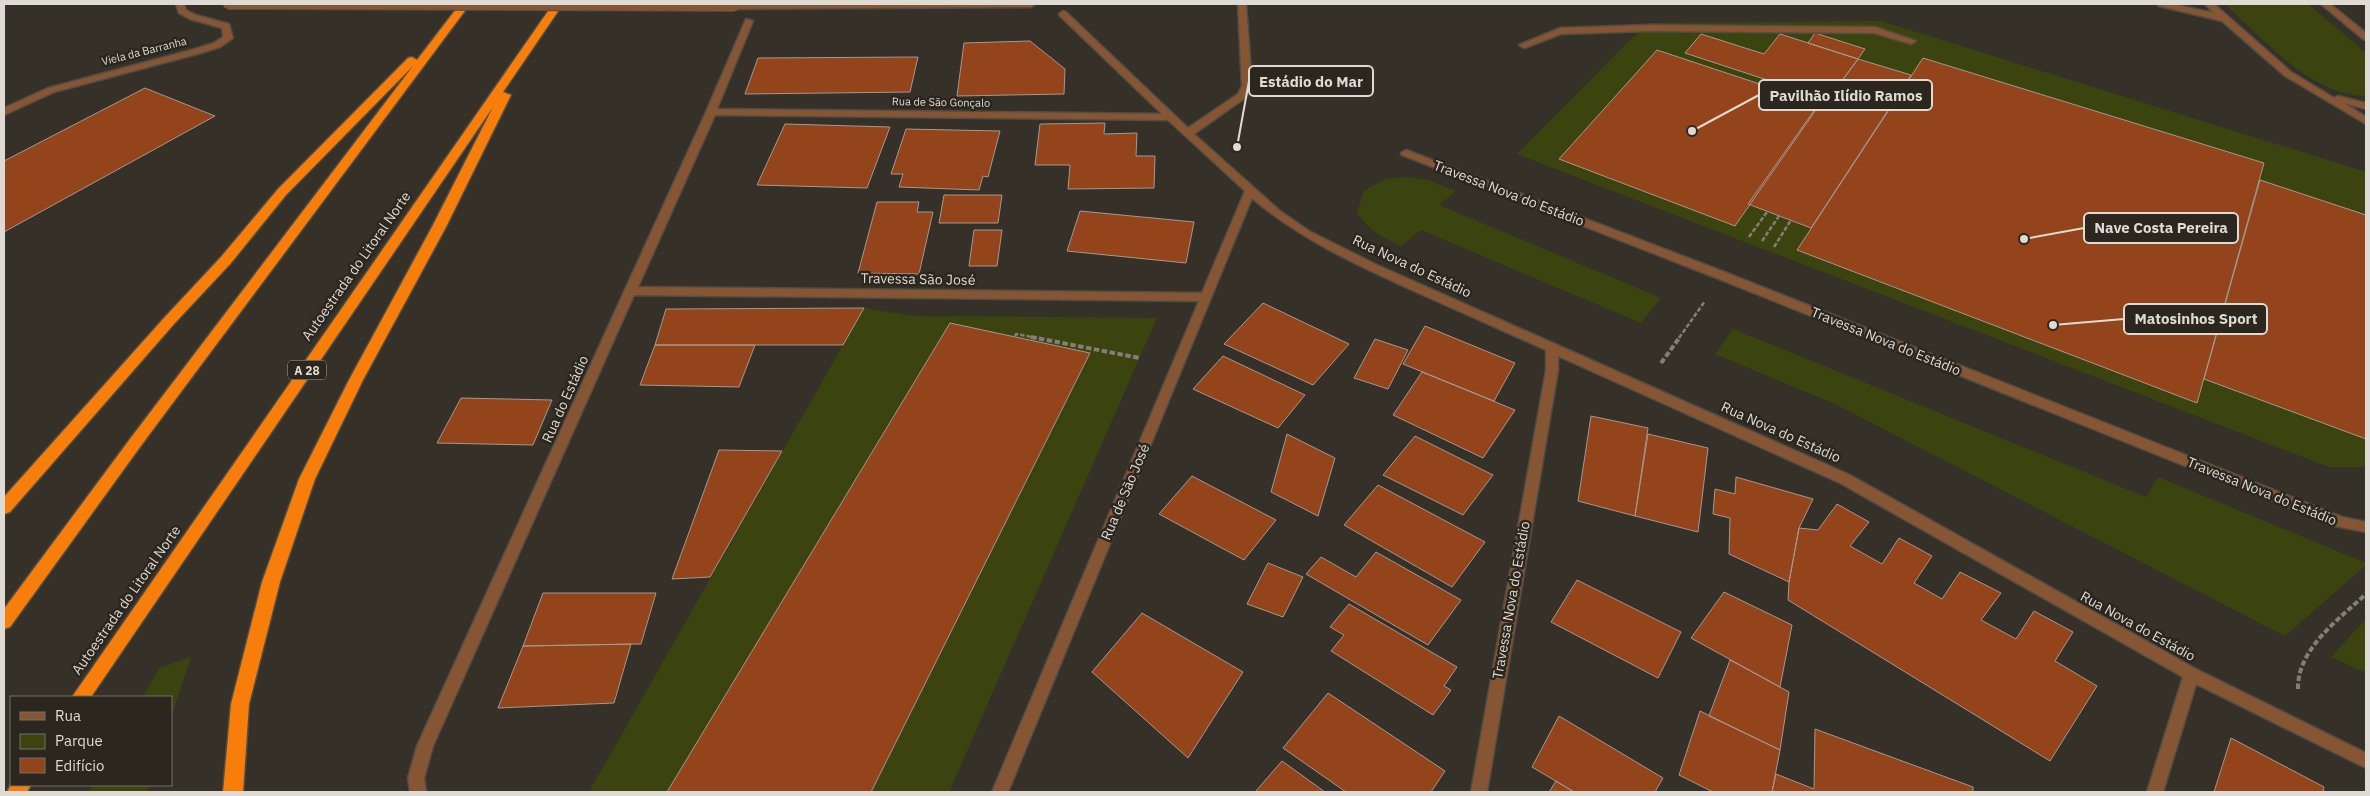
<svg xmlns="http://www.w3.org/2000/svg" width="2370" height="796" viewBox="0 0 2370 796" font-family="'IBM Plex Sans',sans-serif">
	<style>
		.green { fill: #3b440e }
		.building { fill: #93441a; stroke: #a49892 }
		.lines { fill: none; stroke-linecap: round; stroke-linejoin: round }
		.minor-casing { stroke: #514c44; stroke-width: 3 }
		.highway-casing { stroke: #514c44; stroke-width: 3 }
		.path-far1 { stroke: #837f78; stroke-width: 2.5; stroke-dasharray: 4.5 2; stroke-linecap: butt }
		.path { stroke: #837f78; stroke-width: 4; stroke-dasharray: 5.5 2.5; stroke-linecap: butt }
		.minor { fill: #865534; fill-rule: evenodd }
		.highway { fill: #f77e0b; fill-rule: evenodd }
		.minor-bridge-casing { stroke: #514c44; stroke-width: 12; stroke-linecap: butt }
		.minor-bridge { stroke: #865534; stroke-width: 10 }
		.labels { text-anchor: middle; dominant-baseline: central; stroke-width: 5; stroke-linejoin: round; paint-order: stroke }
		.far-street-label { font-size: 11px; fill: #dedbd5; stroke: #2c271e }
		.shield { fill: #2c271e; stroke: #a9a59e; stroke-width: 1 }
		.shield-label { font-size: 12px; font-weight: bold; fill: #dedbd5 }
		.street-label { font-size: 14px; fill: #dedbd5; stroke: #2c271e }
		.leader { fill: none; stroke: #dedbd5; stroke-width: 2 }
		.callout-dot { fill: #dedbd5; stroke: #2c271e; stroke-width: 2 }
		.callout { fill: #2c271e; stroke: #dedbd5; stroke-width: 2 }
		.callout-label { font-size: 15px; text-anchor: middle; font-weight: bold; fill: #dedbd5 }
	</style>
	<rect width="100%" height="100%" fill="#363128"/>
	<!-- green -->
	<path class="green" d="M2225,4H2308L2366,53V96C2311,96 2264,39 2225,4Z
		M1881,21L2366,172V467H2329L1517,154L1647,23Z
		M1408,177L1427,180L1456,191L1439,205L1661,298L1641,323L1421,230L1401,246C1383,237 1368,231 1357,212L1364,191L1385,179Z
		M864,308L913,316L1157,318L949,792H871L1090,353L949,324L667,792H589Z
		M1733,329L2146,497L2158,477L2366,563V565L2285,636L1835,404L1715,354Z
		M2366,619V673L2331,657Z
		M191,657L171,718V697H143L159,668Z
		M93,785H150L147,792H88Z"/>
	<!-- building -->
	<path class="building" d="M1815,33L1865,49L1858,59L1808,43Z
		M1701,34L1764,54L1780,34L1858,59L1828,100L1685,53Z
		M1030,41L1065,69L1064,94L957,96L964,43Z
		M1657,50L1820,104L1735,226L1559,159Z
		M918,57L910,92L745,94L758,58Z
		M1923,58L2264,163L2197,403L1797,250Z
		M1858,59L1911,75L1811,228L1748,204L1823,98L1828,100Z
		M145,88L215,116L4,232V161Z
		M1105,123L1104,134L1137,133L1136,156H1155L1154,188L1068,189L1070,165H1035L1040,124Z
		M785,124L890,127L867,188L757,185Z
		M906,129L1000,131L988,177L983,176L979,190L899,187L903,174H891Z
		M2260,180L2366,215V439L2204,379Z
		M944,195H1002L998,223H939Z
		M877,202H919L917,212H933L919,274L858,273Z
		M1080,211L1194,222L1186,263L1067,251Z
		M974,230H1002L997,266H969Z
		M1263,303L1349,344L1313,385L1224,344Z
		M864,308L843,345H655L666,309Z
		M950,323L1090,353L871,792H667Z
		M1425,326L1515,363L1494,401L1403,364Z
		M1375,339L1408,350L1388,389L1354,378Z
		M655,345H755L739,387L640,385Z
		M1223,356L1305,395L1278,428L1193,389Z
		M1422,372L1515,410L1483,458L1393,415Z
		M461,398L552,400L533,445L437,443Z
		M1591,416L1648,428L1635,516L1578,501Z
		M1287,434L1335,458L1318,516L1271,492Z
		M1648,434L1708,448L1698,532L1635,516Z
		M1415,436L1493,475L1463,515L1383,475Z
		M719,450L782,451L710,577L672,579Z
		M1192,476L1276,520L1244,560L1159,514Z
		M1736,477L1813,499L1799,528L1789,582L1729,554L1730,518L1713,514L1715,489L1735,494Z
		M1378,485L1485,542L1452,587L1344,525Z
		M1837,504L1869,522L1850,546L1882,564L1899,538L1932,556L1914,583L1942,599L1960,572L2001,593L1981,620L2016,639L2034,611L2073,632L2055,661L2097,686L2050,761L1788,600L1789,582L1799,528L1818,530Z
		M1376,552L1461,600L1428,645L1306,574L1321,557L1356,577Z
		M1268,563L1303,577L1283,617L1247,604Z
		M1577,580L1681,632L1658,678L1551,622Z
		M1724,592L1792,625L1780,687L1691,638Z
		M543,593H656L641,644L523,646Z
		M1349,604L1457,667L1444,686L1451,690L1433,715L1331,651L1344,635L1330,627Z
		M1142,613L1243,672L1188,758L1092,672Z
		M631,644L614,703L498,708L523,646Z
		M1730,660L1789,692L1780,750L1709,716Z
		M1328,693L1445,771L1431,792H1346L1283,748Z
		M1700,711L1780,750L1772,792H1713L1679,775Z
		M1559,716L1663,778L1655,792H1574L1532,767Z
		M1815,729L1973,787V792H1772L1776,774L1814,789Z
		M2231,738L2324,787L2323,792H2214Z
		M1282,761L1325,792H1255Z
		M1556,781L1574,792H1549Z"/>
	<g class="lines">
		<!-- minor casing -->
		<g class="minor-casing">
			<path id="minor" d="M176,4H184L186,10L196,15L229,24L233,38L220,47L201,53L54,92L4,115V108L48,88L195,49L214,43L223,37L222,28L190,19L179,13Z
				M732,4H1035L1031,7L735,9L731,6Z
				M1238,4H1246L1252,86L1245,98L1194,134L1280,211L1309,231L1377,265L1850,475L2196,669L2366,753V768L2196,684L2163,792H2147L2183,677L1840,483L1558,356V370L1487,792H1471L1546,370V350C1502,330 1458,311 1414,291C1357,265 1300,239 1252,198L1008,792H992L1199,301L634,295L433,746L424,778L426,792H410L408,778L417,746L706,112L746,19L753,21L717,109L1162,114L1060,16L1059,14L1063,11L1066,12L1188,128L1238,94L1242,86ZM715,115L1168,120L1245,191L1202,293L638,287Z
				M2158,4H2172L2214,13L2205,4H2214L2291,72L2334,98L2338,96L2366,103V109L2344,103L2366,117V124L2285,76L2222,21L2159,6Z
				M2321,4H2330L2366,33V40L2363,39Z
				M1649,25L1875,27L1916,41L1911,44L1874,33L1649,31L1561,34L1527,47L1524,48L1519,45L1560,28Z
				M1406,150L1727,273L2342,517L2366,522V532L2335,526L1719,279L1402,155L1401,153Z"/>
		</g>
		<!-- highway casing -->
		<g class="highway-casing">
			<path id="highway" d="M460,4H470L140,447L10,627L4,629V609L130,439L413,66L286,195L231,263L174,324L10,512L4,514V497L164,318L221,257L278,189L408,58L412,57L417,60Z
				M553,4H563L503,92L511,95L446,227L363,380L315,479L280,582L249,704L243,792H223L231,704L262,582L299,479L349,380L432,227L493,107L91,697H72Z
				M11,784V785H31L27,792H7Z"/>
		</g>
		<!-- path-far1 -->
		<path class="path-far1" d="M1749,237L1767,212
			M1762,241L1779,216
			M1774,247L1791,220
			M1015,336L1016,334L1037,338
			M1679,338L1705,301"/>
		<!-- path -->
		<path class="path" d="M1031,337L1140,358
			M1661,363L1680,337
			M2298,689C2297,649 2339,619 2366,594"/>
		<!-- minor -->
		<use href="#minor" class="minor"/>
		<!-- highway -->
		<use href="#highway" class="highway"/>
		<!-- minor-bridge casing -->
		<g class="minor-bridge-casing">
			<path id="minor-bridge" d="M228,4L735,6"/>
		</g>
		<!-- minor-bridge -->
		<use href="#minor-bridge" class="minor-bridge"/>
	</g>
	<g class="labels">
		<!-- far-street labels -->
		<g class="far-street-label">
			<text transform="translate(144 51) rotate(-14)">Viela da Barranha</text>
			<text transform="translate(941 102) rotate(1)">Rua de São Gonçalo</text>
		</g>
		<!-- shield labels -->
		<rect class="shield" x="288" y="360.5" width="38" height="19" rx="4"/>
		<g class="shield-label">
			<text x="307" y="370">A 28</text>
		</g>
		<!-- street labels -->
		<g class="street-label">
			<text transform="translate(1509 193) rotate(21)">Travessa Nova do Estádio</text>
			<text transform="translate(356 266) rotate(-55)">Autoestrada do Litoral Norte</text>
			<text transform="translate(1412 266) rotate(25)">Rua Nova do Estádio</text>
			<text transform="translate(918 279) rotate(1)">Travessa São José</text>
			<text transform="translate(1886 341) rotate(22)">Travessa Nova do Estádio</text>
			<text transform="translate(565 399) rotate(-66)">Rua do Estádio</text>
			<text transform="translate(1781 432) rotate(24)">Rua Nova do Estádio</text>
			<text transform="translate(2262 491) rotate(22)">Travessa Nova do Estádio</text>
			<text transform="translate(1125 492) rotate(-67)">Rua de São José</text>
			<text transform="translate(126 600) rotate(-55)">Autoestrada do Litoral Norte</text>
			<text transform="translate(1511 600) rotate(-80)">Travessa Nova do Estádio</text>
			<text transform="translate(2138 626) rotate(29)">Rua Nova do Estádio</text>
		</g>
	</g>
	<!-- callouts -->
	<path class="leader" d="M1237 147L1249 81M1692 131L1759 95M2024 239L2084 228M2053 325L2124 319"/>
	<g class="callout-dot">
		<circle cx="1237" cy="147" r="5"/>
		<circle cx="1692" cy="131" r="5"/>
		<circle cx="2024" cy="239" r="5"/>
		<circle cx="2053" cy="325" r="5"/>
	</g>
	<g class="callout">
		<rect x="1249" y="66" width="124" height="30" rx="5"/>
		<rect x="1759" y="80" width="173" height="30" rx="5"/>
		<rect x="2084" y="213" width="154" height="30" rx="5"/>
		<rect x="2124" y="304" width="143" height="30" rx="5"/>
	</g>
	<g class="callout-label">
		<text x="1311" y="87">Estádio do Mar</text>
		<text x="1846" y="101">Pavilhão Ilídio Ramos</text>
		<text x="2161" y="233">Nave Costa Pereira</text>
		<text x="2196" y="324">Matosinhos Sport</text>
	</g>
	<!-- border -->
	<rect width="2370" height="796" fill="none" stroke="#dedbd5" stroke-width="10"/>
	<!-- legend -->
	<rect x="10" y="696" width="162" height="90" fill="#2c271e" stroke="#736f67"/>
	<rect x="20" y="712" width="25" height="8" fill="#865534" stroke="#736f67"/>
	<text x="55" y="721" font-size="15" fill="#dedbd5">Rua</text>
	<rect x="20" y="734" width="25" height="15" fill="#3b440e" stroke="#736f67"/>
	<text x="55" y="746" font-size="15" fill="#dedbd5">Parque</text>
	<rect x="20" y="758" width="25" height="15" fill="#93441a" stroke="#736f67"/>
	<text x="55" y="771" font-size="15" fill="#dedbd5">Edifício</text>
</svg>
